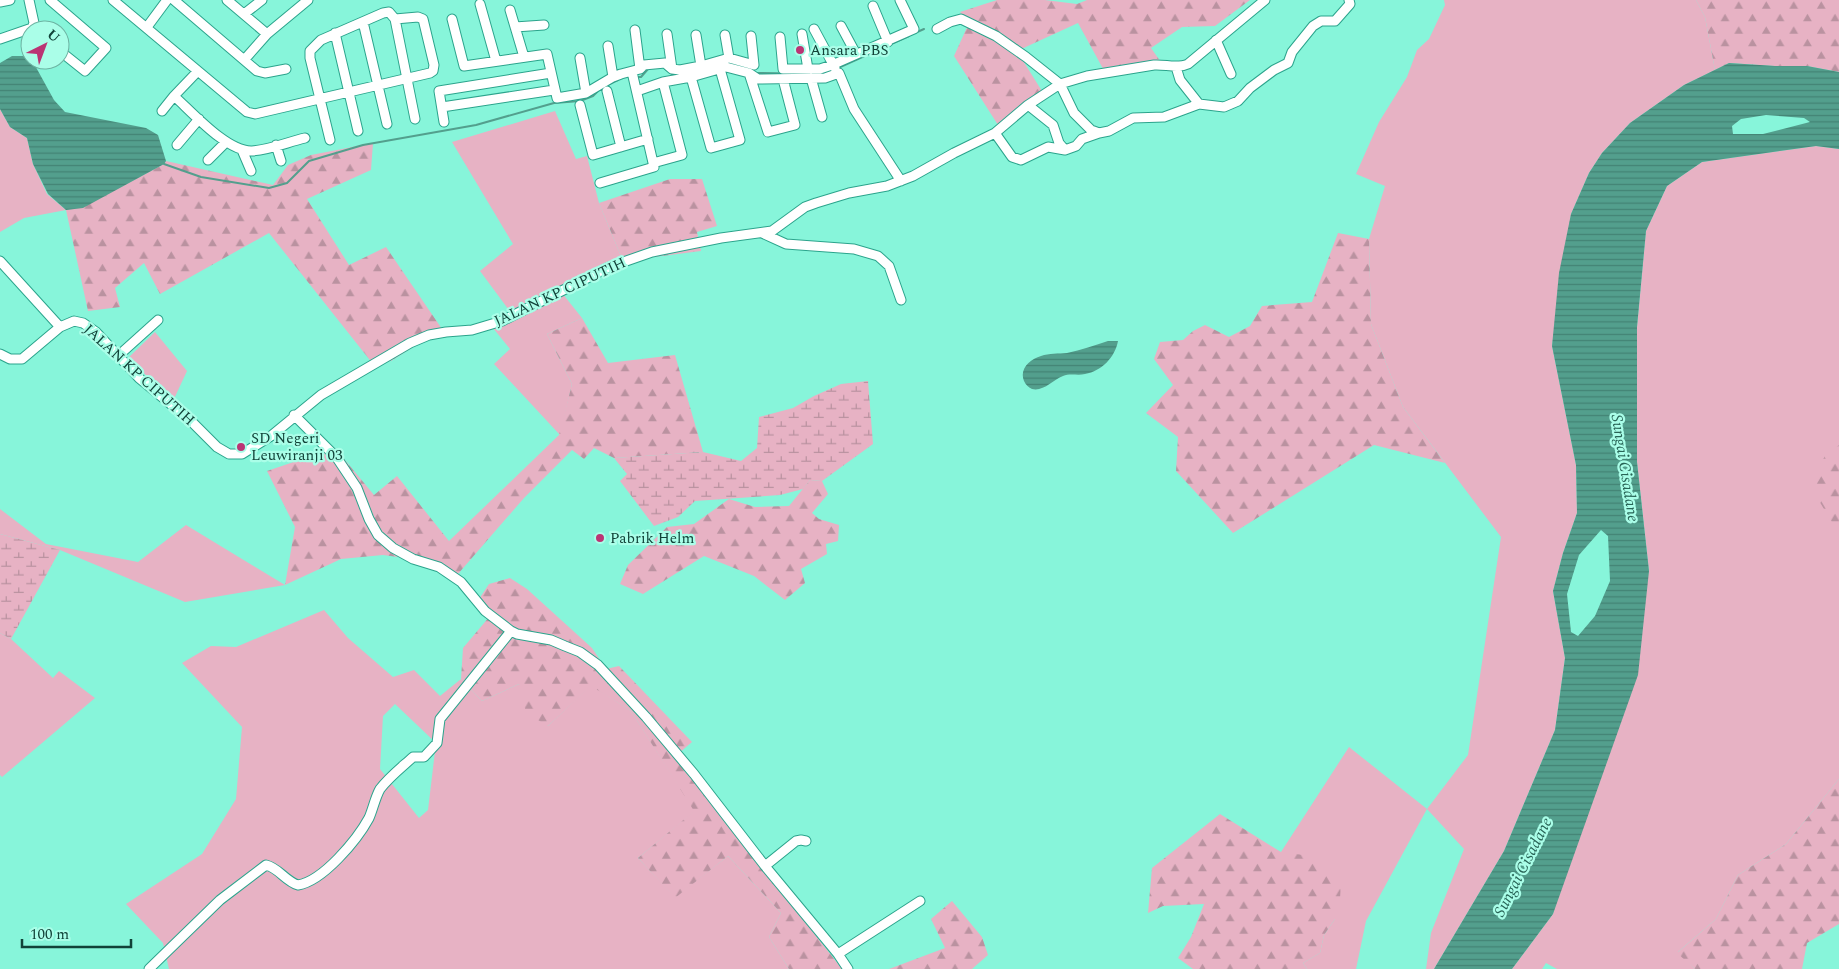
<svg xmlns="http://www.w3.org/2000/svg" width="1839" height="969" viewBox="0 0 1839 969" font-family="Spectral,serif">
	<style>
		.grass { fill: #e7b2c4; fill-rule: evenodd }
		.forest { fill: url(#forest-firs) }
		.wetland { fill: url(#wetland-marsh) }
		.water { fill: url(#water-rules); fill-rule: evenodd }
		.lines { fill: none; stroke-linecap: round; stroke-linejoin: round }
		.stream { stroke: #539f8d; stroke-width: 2 }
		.minor-casing { stroke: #2ba48c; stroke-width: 11 }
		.minor { stroke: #fff; stroke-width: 9 }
		.poi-dot { fill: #bb3474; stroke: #aafee8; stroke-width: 2 }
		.labels { text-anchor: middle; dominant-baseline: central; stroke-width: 4.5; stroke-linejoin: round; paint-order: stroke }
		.poi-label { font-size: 15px; fill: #114238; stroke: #aafee8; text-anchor: start }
		.street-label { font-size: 15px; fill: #114238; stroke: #aafee8 }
		.water-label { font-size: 16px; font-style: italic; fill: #286456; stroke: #aafee8 }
	</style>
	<defs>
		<pattern id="forest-firs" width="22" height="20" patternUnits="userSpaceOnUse" patternTransform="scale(1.25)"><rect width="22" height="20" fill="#e7b2c4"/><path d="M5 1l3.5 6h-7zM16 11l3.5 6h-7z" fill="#ba92a0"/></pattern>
		<pattern id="wetland-marsh" width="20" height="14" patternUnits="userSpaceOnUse" patternTransform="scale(1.25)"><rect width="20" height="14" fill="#e7b2c4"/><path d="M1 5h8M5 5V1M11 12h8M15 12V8" fill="none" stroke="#ba92a0"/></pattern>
		<pattern id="water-rules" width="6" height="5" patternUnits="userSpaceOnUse" patternTransform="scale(1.25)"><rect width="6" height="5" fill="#539f8d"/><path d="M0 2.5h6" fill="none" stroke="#438374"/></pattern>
	</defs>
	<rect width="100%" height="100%" fill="#87f5da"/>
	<!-- grass -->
	<path class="grass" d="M1444,0H1696L1705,17L1715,70L1684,85L1630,123L1602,153L1589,173L1571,214L1552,346L1576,465L1577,513L1563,553L1553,591L1565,658L1555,730L1504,851L1434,969H1426L1431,933L1464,849L1427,809L1366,921L1356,969H1307L1303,963L1320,953L1324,935L1335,919L1281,852L1349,747L1427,809L1468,755L1501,537L1403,407L1371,324L1369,239L1385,186L1356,174L1379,122L1407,77L1417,50L1429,39L1445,5Z
		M0,109L10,127L27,138L33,164L47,194L66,210L24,218L0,232Z
		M555,111L576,159L587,156L599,203L623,261L562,293L582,318L547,334L572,384L560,435L494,364L510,349L493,328L514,317L480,271L513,244L452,142Z
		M1816,146L1839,149V779L1786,844L1738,875L1716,919L1678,952L1695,969H1557L1546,963L1542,969H1512L1553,914L1649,571L1637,462V327L1646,231L1667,186L1702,162Z
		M155,332L187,371L173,401L128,358Z
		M0,509L46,544L138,562L186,525L285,585L185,602L60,550L0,534Z
		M324,610L348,638L393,677L414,670L440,696L461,679L482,701L519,684L548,726L591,685L631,711L695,811L638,858L675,897L728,856L781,913L769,937L789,969H169L163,943L126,904L202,854L236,799L242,727L182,663L211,646L236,647ZM395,704L436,743L428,810L419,818L380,769L383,716Z
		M0,633L11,639L53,678L59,671L95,698L2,777L0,775Z"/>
	<!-- forest -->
	<path class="forest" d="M997,0H1045L1077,4L1087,0H1250L1215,26L1182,27L1151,48L1163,65L1107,76L1078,23L1017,51L1045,96L998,125L954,56L969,23L960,12Z
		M1696,0H1839V72L1807,66H1775L1729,63L1715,70L1705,17Z
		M373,143L371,170L307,199L349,265L386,247L442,329L391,361L373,364L269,233L160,294L144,263L115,288L120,307L88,311L66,210L83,207L164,164L166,161L273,185L288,165L311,155Z
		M670,179H702L717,226L697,232L701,251L623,261L599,203Z
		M1338,233L1369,239L1371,324L1403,407L1445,463L1374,445L1233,533L1176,471L1178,437L1146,413L1173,385L1154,359L1160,342L1183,340L1193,331L1205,325L1229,337L1250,326L1262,306L1312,302Z
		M582,318L608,363L675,355L703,452L614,458L594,448L584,459L572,450L524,498L458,574L435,562L383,555L341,559L285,585L295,527L267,471L335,448L374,495L397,476L449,541L559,435L572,384L547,334Z
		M1839,445V534L1809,484L1825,456Z
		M810,480L822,481L828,494L812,513L819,519L839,525L838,541L826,544L827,554L801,569L805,583L785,600L754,576L704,556L643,594L620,584L628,565L667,527L694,524L729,499L755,507L789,506Z
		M510,578L527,589L592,648L606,669L619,666L692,742L679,753L714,805L842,969H789L769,937L781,913L728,856L675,898L638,858L694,811L631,711L591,686L548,726L526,713L519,684L482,701L461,679L463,648L490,616L477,602L489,584Z
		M1839,779V924L1807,943L1802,969H1695L1677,953L1716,919L1738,875L1786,844Z
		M1220,814L1281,852L1318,857L1341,882L1340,899L1335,919L1324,935L1320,953L1303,963L1307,969H1193L1178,958L1191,937L1204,904L1163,906L1148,913L1152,868Z
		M952,901L982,937L988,955L972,969H889L945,948L931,919Z"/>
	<!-- wetland -->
	<path class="wetland" d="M868,381L873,444L822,481L810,480L803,489L780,495L695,501L678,517L654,526L620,481L627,474L614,458L703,452L741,461L757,448L759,417L793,408L814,396L841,384Z
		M0,534L60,550L11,639L0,633Z"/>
	<!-- water -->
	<path class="water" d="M12,56H29L30,60H32L54,100L65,112L146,128L158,135L166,161L164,164L83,208L66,210L48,194L33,164L27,138L10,127L0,109V63Z
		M1729,63L1775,66H1807L1839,72V149L1816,146L1702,162L1667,186L1646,231L1637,327V462L1649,571L1638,675L1553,914L1512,969H1434L1504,851L1555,730L1565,658L1553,591L1563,553L1577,513L1576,465L1552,346L1559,273L1571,214L1589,173L1602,153L1630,123L1684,85ZM1766,115L1804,118L1810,122L1763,134H1733L1732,126L1741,119ZM1601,530L1608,536L1610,581L1595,616L1578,636L1571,632L1567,594L1579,555Z
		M1108,341H1118C1115,357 1102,371 1085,374C1078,376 1070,373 1063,376C1053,380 1043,392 1032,389C1028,387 1026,385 1024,381C1019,369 1030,359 1041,356C1049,353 1059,354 1067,353C1081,350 1095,345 1108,341Z"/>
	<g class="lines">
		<!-- stream -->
		<path class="stream" d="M915,33L924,29
			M726,63L753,70
			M838,68L909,36
			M665,69L672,74H680
			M756,73L822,74L833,70
			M637,77H641L648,69
			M605,86L618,80
			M164,164L201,177L269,188L287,183L309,161L363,145L476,125L554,103L580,101L593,96L598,91"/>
		<!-- minor casing -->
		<g class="minor-casing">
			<path id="minor" d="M50,0L106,48L85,71L60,51
				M113,0L247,112L255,114L430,73L433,71L434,65L423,19L418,17L395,19
				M174,0L257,71L265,73L286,69
				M227,0L267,34
				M0,2L10,0
				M480,4L496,61
				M873,6L888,42
				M510,10L524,57
				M244,14L262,0
				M452,19L464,66L547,54L557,98L586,93L613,77L621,74L640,69L644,65L665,63L672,69L680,70L701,66L729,58L754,65L751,36
				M363,22L387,124
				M841,26L856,54
				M147,27L167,0
				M515,27L544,25
				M814,29L835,68
				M937,29L950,22L961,19L996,36L1026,57L1060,84L1074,113L1091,130L1099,133L1109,131L1133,118L1164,117L1199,104L1224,107L1238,101L1250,88L1274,70L1288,63L1292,52L1313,26L1321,21H1335L1350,4L1349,0
				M635,30L640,69
				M335,33L358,131
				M667,34L672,69
				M802,34L808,69
				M696,35L701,66
				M725,35L729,58
				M780,37L783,69H820L832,65L914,29L900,0
				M0,39L32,28L34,23L29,0
				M1216,40L1231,74
				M608,46L613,77
				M580,58L586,93
				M245,59L267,34L308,0
				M1176,67L1180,80L1199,104
				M197,72L174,96C192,112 227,152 252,151C269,150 288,142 305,138
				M749,73L768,132L795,125L783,79
				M691,77L711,148L740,140L720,69
				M811,78L822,117
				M607,91L621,147
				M637,91L663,82L691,77L726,67L749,73L758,79L825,78L839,73L854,109L901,181
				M580,105L593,155L648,139
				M1028,105L1053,125L1059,143L1065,150L1076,146L1082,139L1099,133
				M442,107L554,90
				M162,111L174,96
				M444,122L439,91L551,73
				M995,133L1012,157L1021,160L1048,147L1065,150
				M330,140L310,58V51L321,40L383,13L389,12L395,19L415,119
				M177,145L199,119
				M276,145L281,161
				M242,150L251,171
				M208,160L226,142
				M653,163L682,155L663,82
				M600,183L654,167L632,72
				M762,233L786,244L854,249L878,256L889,266L901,300
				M0,261L60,327
				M0,354L10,359H22L60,327L74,321L83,323L96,332L139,378L190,420L217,447L229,454H242L271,436L321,395L410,343L429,335L446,332L472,330L502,321L609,267L652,252L721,238L772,231L805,207L816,203L849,193L887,186L913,176L954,153L995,133L1028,105L1060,84L1087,76L1154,65C1165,64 1177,69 1188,64L1265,0
				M118,356L158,320
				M294,415L337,458L357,488L369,519L378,535L393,548L413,559L439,567L461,582L485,611L511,631L517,634L551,640L565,646L580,652L598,665L646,717L694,774L765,866L838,954L848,969
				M765,866L796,841L801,840L806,841
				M838,954L920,901
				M149,969L220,900L266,865C279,868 285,881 298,885C323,881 357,840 369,818C373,809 375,798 380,789C389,777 402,767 413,757H424L437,743L440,719L511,631"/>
		</g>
		<!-- minor -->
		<use href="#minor" class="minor"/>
	</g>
	<!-- markers -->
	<g class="poi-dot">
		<circle cx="800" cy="50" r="5"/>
		<circle cx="241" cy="447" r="5"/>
		<circle cx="600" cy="538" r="5"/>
	</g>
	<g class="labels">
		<!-- poi labels -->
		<g class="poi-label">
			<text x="810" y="50">Ansara PBS</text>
			<text x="251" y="438">SD Negeri<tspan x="251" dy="17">Leuwiranji 03</tspan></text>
			<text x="610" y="538">Pabrik Helm</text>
		</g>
		<!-- street labels -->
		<g class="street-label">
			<text transform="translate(560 292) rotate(-25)">JALAN KP CIPUTIH</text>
			<text transform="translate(139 375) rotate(42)">JALAN KP CIPUTIH</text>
		</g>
		<!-- water labels -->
		<g class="water-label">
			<text transform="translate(1625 468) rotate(81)">Sungai Cisadane</text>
			<text transform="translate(1523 867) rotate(-63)">Sungai Cisadane</text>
		</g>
	</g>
	<!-- north arrow -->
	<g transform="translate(45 45) rotate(42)"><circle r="24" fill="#aafee8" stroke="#6db3a2"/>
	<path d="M0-4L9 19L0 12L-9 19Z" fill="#bb3474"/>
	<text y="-8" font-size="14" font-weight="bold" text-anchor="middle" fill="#114238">U</text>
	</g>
	<!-- scale -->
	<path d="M22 939v8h109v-8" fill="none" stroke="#114238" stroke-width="2.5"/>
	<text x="30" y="939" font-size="15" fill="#114238" stroke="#aafee8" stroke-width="4" paint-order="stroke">100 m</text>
</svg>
